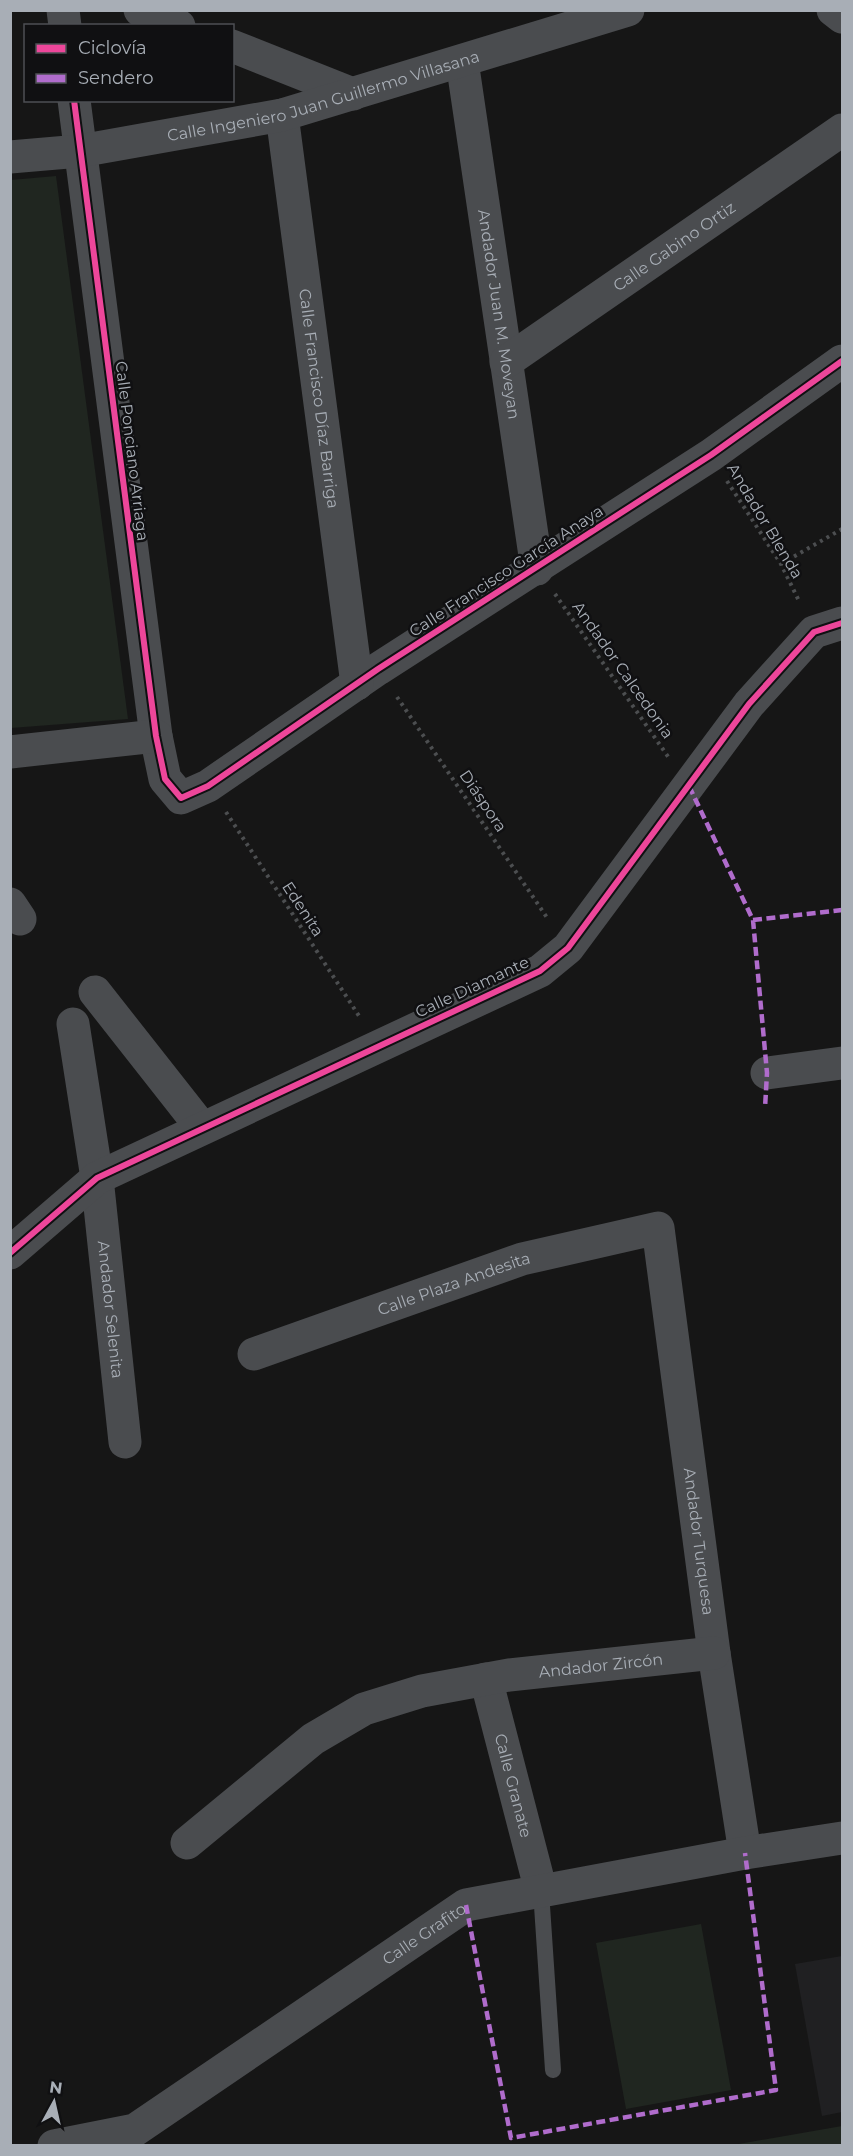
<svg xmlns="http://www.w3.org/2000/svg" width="853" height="2156" viewBox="0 0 853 2156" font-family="Montserrat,sans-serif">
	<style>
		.built { fill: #202022 }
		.green { fill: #202620 }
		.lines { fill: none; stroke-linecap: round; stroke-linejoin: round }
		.path { stroke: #4c4e50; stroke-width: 4; stroke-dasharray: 3 4.5; stroke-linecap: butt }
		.lane { stroke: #4a4c4f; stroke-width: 16 }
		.street { stroke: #4a4c4f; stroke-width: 33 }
		.quiet { stroke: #b06ccc; stroke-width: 4.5; stroke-dasharray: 9 4.5; stroke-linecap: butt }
		.cycleway-casing { stroke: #101012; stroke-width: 10 }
		.cycleway { stroke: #ed469a; stroke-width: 6 }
		.labels { text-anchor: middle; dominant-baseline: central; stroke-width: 5; stroke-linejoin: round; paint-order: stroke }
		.street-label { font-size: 16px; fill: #a8aeb6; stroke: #101012 }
	</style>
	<rect width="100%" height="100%" fill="#161616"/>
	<!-- built -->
	<path class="built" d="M842,1956V2112L822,2116L795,1964Z"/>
	<!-- green -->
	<path class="green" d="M56,176L128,719L11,728V180Z
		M701,1924L731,2090L626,2109L596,1943Z
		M842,2126V2145H733Z"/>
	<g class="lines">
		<!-- path -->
		<path class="path" d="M727,481L781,564L800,603
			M781,564L842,529
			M555,594L669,758
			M397,697L548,919
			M226,812L361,1019"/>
		<!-- lane -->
		<path class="lane" d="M541,1891L553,2070"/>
		<!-- street -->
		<g class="street">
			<path d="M63,10L65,26"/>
			<path d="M140,10L179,26"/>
			<path d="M833,10L842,17"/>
			<path d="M232,46L353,94"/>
			<path id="s1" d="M462,61L537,569"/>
			<path d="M74,100L156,736L165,779L181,798L208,786L378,669L711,455L842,361"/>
			<path id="s2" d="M282,115L357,684"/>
			<path id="s3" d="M10,157L80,151L282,115L628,10"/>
			<path id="s4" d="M506,362L842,130"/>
			<path d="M10,752L156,736"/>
			<path d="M10,904L20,919"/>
			<path d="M95,992L202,1128"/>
			<path id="s5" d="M73,1024L97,1178L125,1442"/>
			<path d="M767,1073L842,1063"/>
			<path d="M10,1253L97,1178L540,971L568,948L749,704L814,632L842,623"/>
			<path id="s6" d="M254,1354L522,1259L658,1228L714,1653L745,1853"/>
			<path id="s7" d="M486,1679L541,1891"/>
			<path id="s8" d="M187,1843L313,1739L364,1709L422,1691L509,1675L714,1653"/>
			<path id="s9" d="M54,2146L135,2130L466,1905L745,1853L842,1838"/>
		</g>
		<!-- quiet -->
		<path class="quiet" d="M689,786L753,920L767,1073L765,1108
			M753,920L842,910
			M466,1905L511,2138L776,2090L745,1853"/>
		<!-- cycleway casing -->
		<g class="cycleway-casing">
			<path id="cycleway" d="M74,100L156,736L165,779L181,798L208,786L378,669L711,455L842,361
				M10,1253L97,1178L540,971L568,948L749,704L814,632L842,623"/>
		</g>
		<!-- cycleway -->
		<use href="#cycleway" class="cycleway"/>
	</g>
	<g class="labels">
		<!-- street labels -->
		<g class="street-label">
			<text stroke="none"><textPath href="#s3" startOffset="320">Calle Ingeniero Juan Guillermo Villasana</textPath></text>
			<text stroke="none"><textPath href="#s4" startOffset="204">Calle Gabino Ortiz</textPath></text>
			<text stroke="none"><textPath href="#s1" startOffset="256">Andador Juan M. Moveyan</textPath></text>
			<text stroke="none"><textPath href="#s2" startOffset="286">Calle Francisco Díaz Barriga</textPath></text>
			<text transform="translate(132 451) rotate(83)">Calle Ponciano Arriaga</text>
			<text transform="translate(765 521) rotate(59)">Andador Blenda</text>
			<text transform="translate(506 571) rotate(-33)">Calle Francisco García Anaya</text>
			<text transform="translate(623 670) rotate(55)">Andador Calcedonia</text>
			<text transform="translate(483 801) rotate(56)">Diáspora</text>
			<text transform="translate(303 909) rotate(57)">Edenita</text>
			<text transform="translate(472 987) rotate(-25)">Calle Diamante</text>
			<text stroke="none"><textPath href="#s6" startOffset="212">Calle Plaza Andesita</textPath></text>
			<text stroke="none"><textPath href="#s5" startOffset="288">Andador Selenita</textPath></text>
			<text stroke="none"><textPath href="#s6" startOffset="740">Andador Turquesa</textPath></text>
			<text stroke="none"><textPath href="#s8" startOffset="464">Andador Zircón</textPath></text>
			<text stroke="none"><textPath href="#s7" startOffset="110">Calle Granate</textPath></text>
			<text stroke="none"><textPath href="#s9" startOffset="432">Calle Grafito</textPath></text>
		</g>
	</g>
	<!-- border -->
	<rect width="853" height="2156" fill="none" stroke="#a8aeb6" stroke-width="24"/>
	<!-- legend -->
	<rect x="24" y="24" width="210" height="78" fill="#101012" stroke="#4d4f54" stroke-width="1.5"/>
	<rect x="36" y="44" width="30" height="9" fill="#ed469a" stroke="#4d4f54" stroke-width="1.5"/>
	<text x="78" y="54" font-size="18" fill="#a8aeb6">Ciclovía</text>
	<rect x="36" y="74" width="30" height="9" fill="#b06ccc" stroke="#4d4f54" stroke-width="1.5"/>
	<text x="78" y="84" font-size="18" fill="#a8aeb6">Sendero</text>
	<!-- north arrow -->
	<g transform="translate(54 2102) rotate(8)" stroke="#101012" stroke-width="4.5" paint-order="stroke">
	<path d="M0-4.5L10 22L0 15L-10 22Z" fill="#a8aeb6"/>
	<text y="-9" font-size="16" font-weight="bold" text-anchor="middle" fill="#a8aeb6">N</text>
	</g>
</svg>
